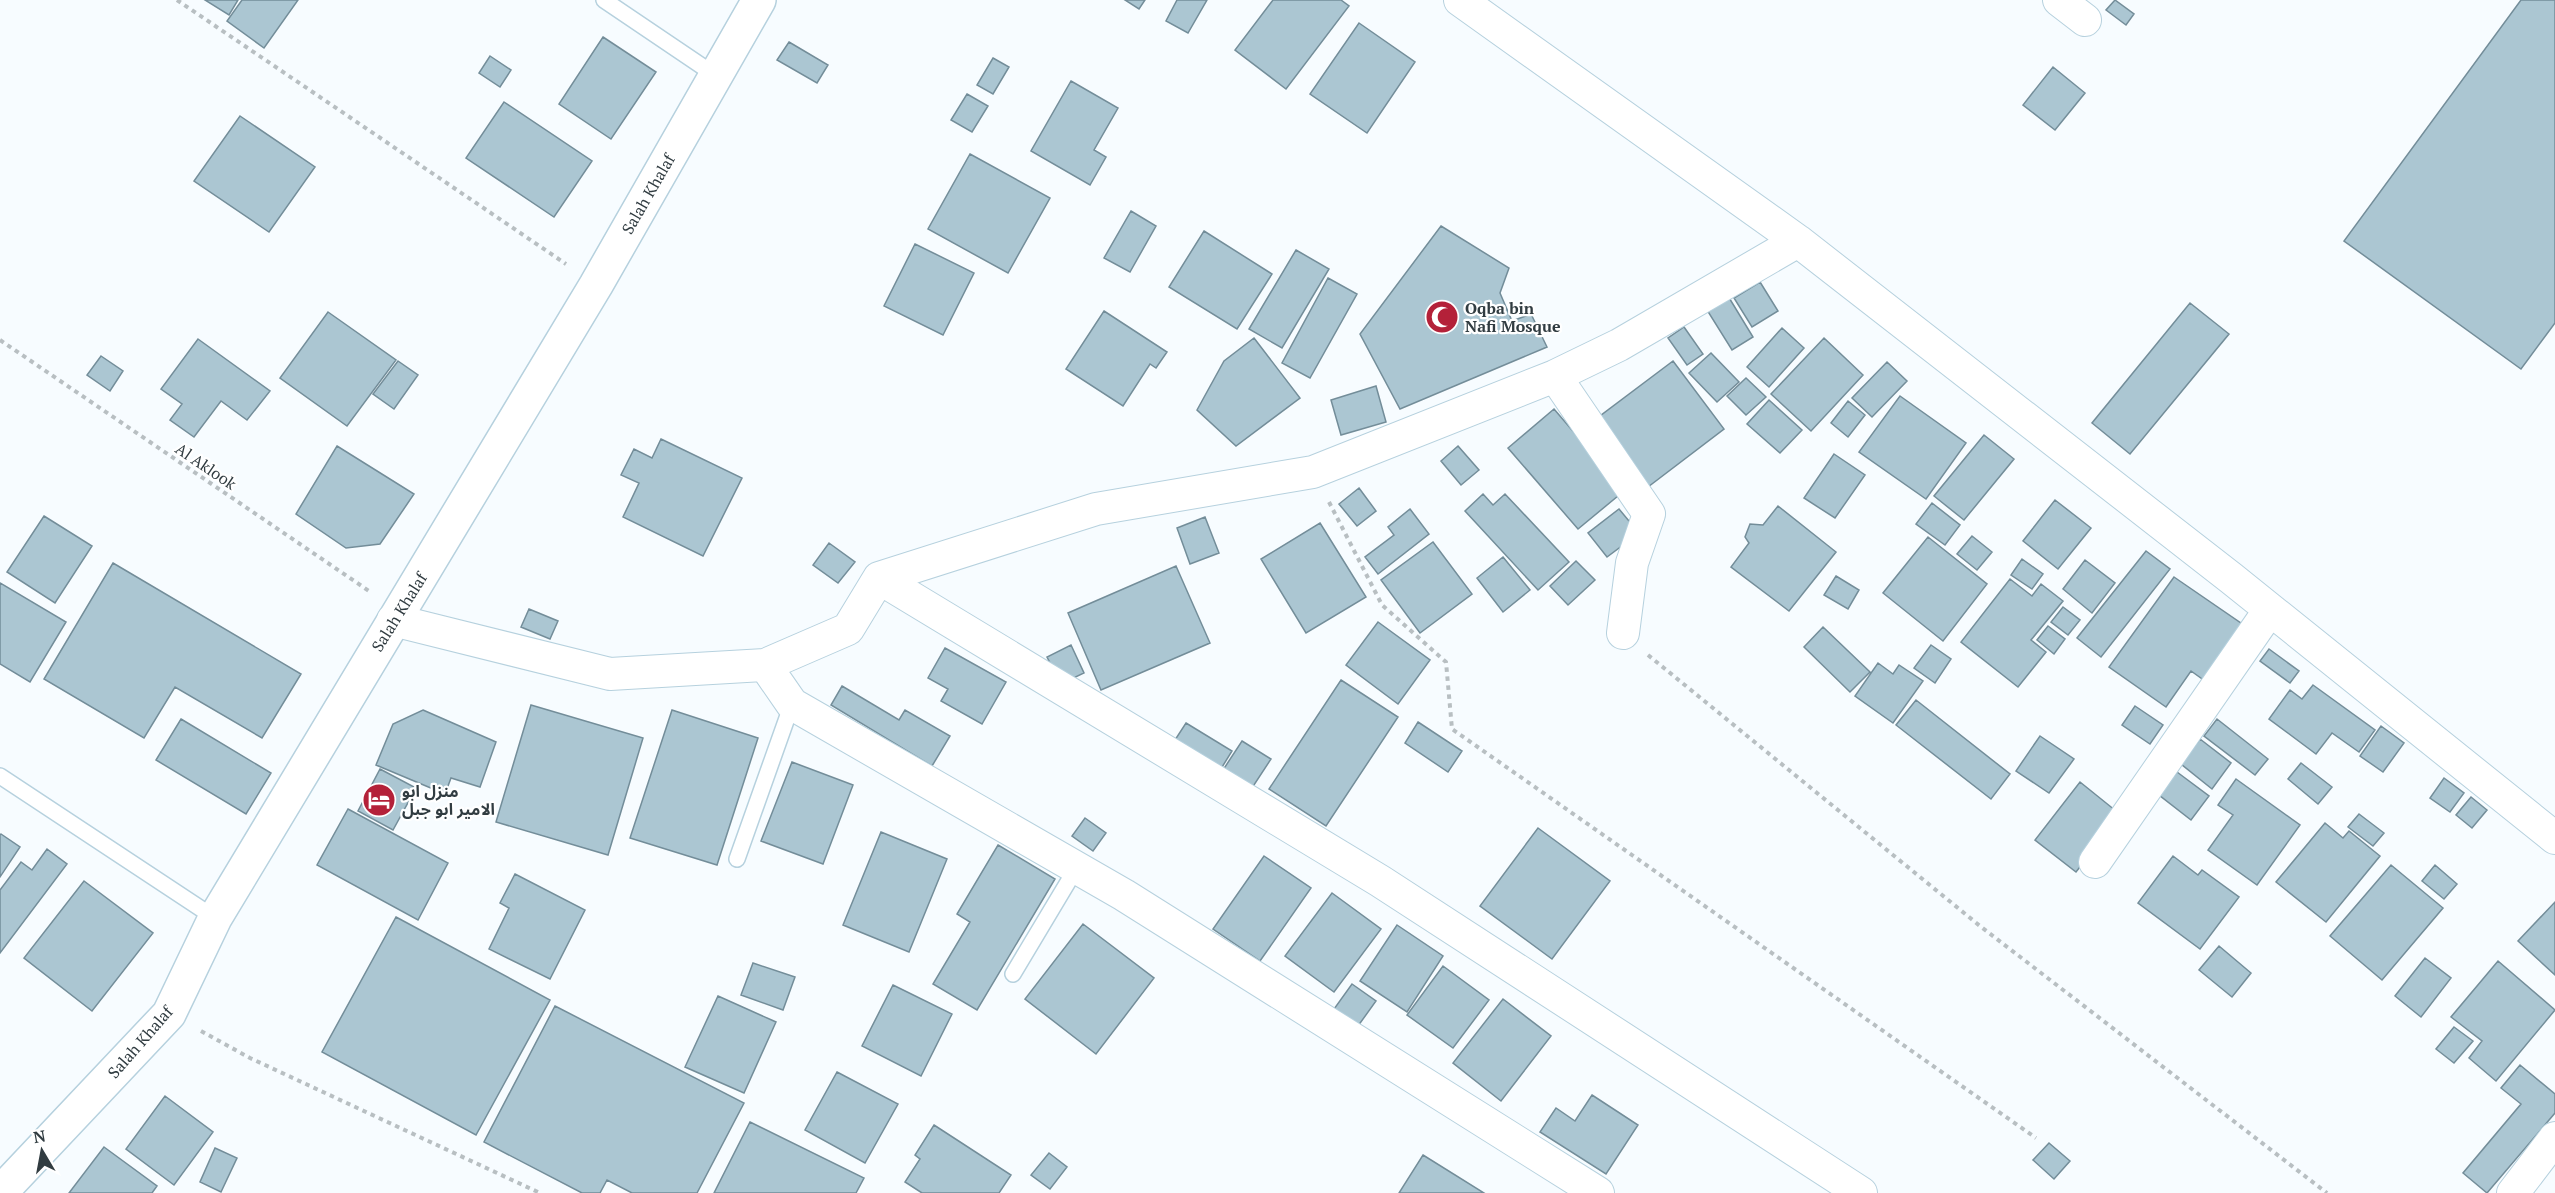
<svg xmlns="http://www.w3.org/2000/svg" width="2555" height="1193" viewBox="0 0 2555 1193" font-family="'PT Serif','Noto Sans Arabic',serif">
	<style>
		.building { fill: #abc6d2; stroke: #738d99; stroke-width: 1.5 }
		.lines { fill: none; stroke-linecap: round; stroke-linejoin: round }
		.lane-casing { stroke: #b6d1de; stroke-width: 18 }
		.street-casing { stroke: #b6d1de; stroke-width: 34 }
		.secondary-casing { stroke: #b6d1de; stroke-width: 36 }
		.path { stroke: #b8bfc2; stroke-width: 4; stroke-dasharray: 4.5 4.5; stroke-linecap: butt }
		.lane { stroke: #fff; stroke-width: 15 }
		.street { stroke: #fff; stroke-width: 32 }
		.secondary { stroke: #fff; stroke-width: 33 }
		.labels { text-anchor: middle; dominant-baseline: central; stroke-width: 4.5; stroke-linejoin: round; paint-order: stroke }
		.street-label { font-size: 16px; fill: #313c41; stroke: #fff }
		.poi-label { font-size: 16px; font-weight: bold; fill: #313c41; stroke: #fff; text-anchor: start }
	</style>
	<rect width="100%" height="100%" fill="#f7fcff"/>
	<!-- building -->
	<path class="building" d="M205,0H238L229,15Z
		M242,0H298L264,48L227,21Z
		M1125,0H1145L1139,9Z
		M1177,0H1207L1188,33L1166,21Z
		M1273,0H1341L1349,6L1286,89L1235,50Z
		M2115,0L2134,14L2126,25L2106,10Z
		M2521,0H2555V323L2521,369L2344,241Z
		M1359,23L1415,62L1367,133L1310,94Z
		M603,37L656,72L611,139L559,104Z
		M789,42L828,65L817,83L777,60Z
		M490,56L511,70L500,87L479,73Z
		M993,58L1009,67L993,94L977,85Z
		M2053,67L2085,93L2055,130L2023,105Z
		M1071,81L1118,108L1094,150L1106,157L1090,185L1031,151Z
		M967,94L988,106L972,132L951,120Z
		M504,102L592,161L554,217L466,158Z
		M240,116L315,167L269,232L194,181Z
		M970,154L1050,198L1008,273L928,229Z
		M1131,211L1156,226L1130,272L1104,258Z
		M1441,226L1509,268L1500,293L1512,321L1531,314L1547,347L1400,409L1360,334Z
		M1204,231L1272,274L1237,329L1169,287Z
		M915,244L974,273L943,335L884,306Z
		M1296,250L1329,269L1282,348L1249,329Z
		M1328,278L1357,294L1310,378L1282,363Z
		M1760,282L1778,311L1752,327L1734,298Z
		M1728,296L1753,337L1732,350L1707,310Z
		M2190,303L2229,334L2130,454L2092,423Z
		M1104,311L1167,352L1156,368L1150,364L1123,406L1066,369Z
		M328,312L396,360L347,426L280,378Z
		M1684,327L1703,354L1687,365L1668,338Z
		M1782,328L1804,348L1769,387L1747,367Z
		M1254,338L1300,398L1236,446L1197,410L1224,361Z
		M1824,338L1863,375L1811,431L1771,394Z
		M198,339L270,391L247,420L221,401L194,437L170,420L182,404L161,389Z
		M1711,353L1739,382L1717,402L1689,373Z
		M101,356L123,371L110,391L87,375Z
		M398,361L418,375L394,409L373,394Z
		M1673,361L1724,429L1644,490L1592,422Z
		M1887,362L1907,381L1872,417L1852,398Z
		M1746,378L1766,397L1746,415L1727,396Z
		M1376,386L1386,422L1341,435L1331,400Z
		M1900,396L1966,443L1926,499L1859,452Z
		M1769,400L1802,430L1780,453L1747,424Z
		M1848,401L1865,415L1848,437L1831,423Z
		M1554,409L1624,491L1578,529L1508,448Z
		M1984,435L2014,459L1964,520L1934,496Z
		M661,439L742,478L703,556L623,517L639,483L621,475L634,449L652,458Z
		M337,446L414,494L380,544L346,548L296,514Z
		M1458,446L1479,470L1461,485L1441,461Z
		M1834,454L1865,475L1835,518L1804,498Z
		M1359,488L1376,511L1357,526L1339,504Z
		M1483,494L1493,505L1505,494L1569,562L1538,590L1465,511Z
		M2055,500L2091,528L2058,569L2023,541Z
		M1932,503L1960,525L1945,545L1916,524Z
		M1778,506L1836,552L1789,611L1731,567L1749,543L1745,537L1750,524L1763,525Z
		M1410,509L1429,534L1378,574L1365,557L1394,535L1388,527Z
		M1619,509L1639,533L1607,557L1588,533Z
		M44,516L92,546L55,603L7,572Z
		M1205,517L1219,553L1190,564L1177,528Z
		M1320,523L1366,597L1306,633L1261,559Z
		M1972,536L1992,552L1977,570L1957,554Z
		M1928,537L1987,584L1943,641L1883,593Z
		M1433,542L1472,594L1420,633L1381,580Z
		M829,543L855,562L838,583L813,565Z
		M2146,551L2170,569L2101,657L2077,638Z
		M1503,557L1530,590L1503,612L1477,578Z
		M2022,559L2043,574L2032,589L2011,575Z
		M2085,560L2115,583L2092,613L2063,589Z
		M1576,561L1595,580L1568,605L1550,586Z
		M113,563L301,674L262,738L175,687L144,738L44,679Z
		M1176,566L1210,643L1101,690L1068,613Z
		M1836,576L1859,590L1848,609L1824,595Z
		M2174,577L2251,630L2212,686L2191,671L2166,707L2109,667Z
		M2010,579L2032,596L2041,584L2063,601L2031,640L2046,652L2018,687L1961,642Z
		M0,583L66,622L30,682L0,664Z
		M2063,607L2080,620L2068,635L2051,622Z
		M529,609L558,621L550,639L521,627Z
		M1378,622L1430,660L1398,704L1346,665Z
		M2048,626L2065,639L2054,654L2037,640Z
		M1823,627L1870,672L1850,692L1804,647Z
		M1071,645L1084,673L1061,684L1047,657Z
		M1931,645L1951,659L1935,683L1914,668Z
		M945,648L1006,682L982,724L941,701L948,689L928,678Z
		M2269,649L2299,671L2290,683L2260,661Z
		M1878,663L1893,674L1899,665L1923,681L1893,723L1855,696Z
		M1341,680L1398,717L1326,826L1269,789Z
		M2313,685L2375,730L2359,752L2332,733L2316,754L2269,719L2290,690L2302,699Z
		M842,686L899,720L905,710L950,736L932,766L831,705Z
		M1916,700L2010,774L1991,799L1896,725Z
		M531,705L643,738L608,855L496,822Z
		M2135,706L2163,725L2150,744L2122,725Z
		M423,710L496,742L480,787L451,778L445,794L376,765L393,724Z
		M672,710L758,738L717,865L630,838Z
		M181,719L271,773L246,814L156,760Z
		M2217,719L2268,759L2255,775L2204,736Z
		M1418,722L1462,751L1448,772L1405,743Z
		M1186,723L1232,751L1219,772L1173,743Z
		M2381,726L2404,743L2383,772L2360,756Z
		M2040,736L2074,759L2049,793L2016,771Z
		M2200,739L2231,763L2212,789L2181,764Z
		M1242,741L1271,759L1252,788L1223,770Z
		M792,762L853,785L823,864L761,841Z
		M2301,763L2332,787L2318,804L2288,779Z
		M380,769L416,788L393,830L358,811Z
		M2177,772L2209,796L2191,820L2159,795Z
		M2444,778L2464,793L2450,812L2430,798Z
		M2236,779L2300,825L2257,885L2208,850L2233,815L2218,805Z
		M2080,782L2121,815L2076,872L2035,840Z
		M2471,797L2487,810L2472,828L2456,815Z
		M348,809L448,863L418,920L317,865Z
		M2359,814L2384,833L2373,846L2348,827Z
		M1085,818L1106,833L1093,851L1072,836Z
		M2325,823L2343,838L2349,831L2380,856L2326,922L2276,882Z
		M1538,828L1610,881L1552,959L1480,906Z
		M881,832L947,859L909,952L843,925Z
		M1,834L20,847L0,877V835Z
		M998,845L1055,879L977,1010L933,984L970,922L957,914Z
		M47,849L67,864L0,953V890L21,862L32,870Z
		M1264,856L1311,888L1260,961L1213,929Z
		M2173,856L2198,875L2202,870L2239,897L2200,949L2138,903Z
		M2391,865L2443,908L2382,980L2330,936Z
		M2435,865L2457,884L2444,899L2422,881Z
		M515,874L585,910L550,979L489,949L509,908L500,903Z
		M84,881L153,933L92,1011L24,958Z
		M1332,893L1381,929L1334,992L1285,956Z
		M2555,902V975L2518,941Z
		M396,917L550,1000L476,1135L322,1052Z
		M1083,924L1154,978L1096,1054L1025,999Z
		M1397,925L1443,956L1407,1012L1360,981Z
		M2219,946L2251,973L2232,997L2199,970Z
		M2425,958L2451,978L2421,1017L2395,996Z
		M2498,961L2555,1010L2496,1081L2469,1058L2482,1041L2451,1017Z
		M753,963L795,977L783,1010L741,995Z
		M1443,966L1489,1000L1453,1048L1407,1015Z
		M1352,984L1376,1001L1358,1026L1334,1009Z
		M893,985L952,1014L921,1076L862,1046Z
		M718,996L776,1022L744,1093L685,1067Z
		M1503,999L1551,1036L1501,1101L1453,1063Z
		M555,1006L744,1103L697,1193H632L607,1180L600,1193H582L484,1142Z
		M2454,1027L2473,1041L2454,1063L2436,1049Z
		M2520,1065L2555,1094V1113L2487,1193L2463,1173L2521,1104L2501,1088Z
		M837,1072L898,1104L865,1163L805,1130Z
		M1592,1095L1638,1125L1606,1174L1540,1132L1556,1108L1575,1121Z
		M165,1096L213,1132L174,1185L126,1149Z
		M750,1122L864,1178L856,1193H714Z
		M934,1125L1011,1175L999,1193H922L905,1182L920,1159L915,1155Z
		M2049,1143L2070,1161L2054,1179L2033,1160Z
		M104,1147L157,1186L152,1193H69Z
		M215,1148L237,1158L221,1192L200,1182Z
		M1049,1153L1067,1167L1050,1189L1031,1175Z
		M1423,1155L1484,1193H1399Z"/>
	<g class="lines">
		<!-- lane casing -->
		<g class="lane-casing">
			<path id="lane" d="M604,0L715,75
				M0,776L215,918
				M737,859L792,704
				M1013,974L1077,867"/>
		</g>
		<!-- street casing -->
		<g class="street-casing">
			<path id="street" d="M1460,0L1798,241L2231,578L2555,838
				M2059,0L2085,20
				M1555,376L1649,514L1632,563L1623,633
				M879,578L1380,881L1861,1193
				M393,620L610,674L765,665L848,629L879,578L1096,509L1313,472L1555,376L1619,345L1798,241
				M765,665L792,704L1124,895L1598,1193
				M2095,862L2269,611
				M2513,1193L2555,1138"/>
		</g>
		<!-- secondary casing -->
		<g class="secondary-casing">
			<path id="secondary" d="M0,1193L169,1014L215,918L596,285L759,0"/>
		</g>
		<!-- path -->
		<path class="path" d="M177,0L566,264
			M0,340L369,591
			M1329,502L1382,605L1446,662L1452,729L2036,1138
			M1648,655L1980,926L2327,1193
			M201,1031L250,1058L540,1193"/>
		<!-- lane -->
		<use href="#lane" class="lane"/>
		<!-- street -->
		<use href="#street" class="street"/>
		<!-- secondary -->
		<use href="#secondary" class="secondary"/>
	</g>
	<!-- icons -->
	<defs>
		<g id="mosque-disc" transform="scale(1.725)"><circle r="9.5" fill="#b42139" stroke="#fff"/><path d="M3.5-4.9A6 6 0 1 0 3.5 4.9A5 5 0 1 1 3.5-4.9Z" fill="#fff"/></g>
		<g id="hotel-disc" transform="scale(1.725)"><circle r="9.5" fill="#b42139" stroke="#fff"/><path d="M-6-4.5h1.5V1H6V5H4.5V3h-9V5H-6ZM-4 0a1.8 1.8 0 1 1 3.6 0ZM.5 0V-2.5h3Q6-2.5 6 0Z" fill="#fff"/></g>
	</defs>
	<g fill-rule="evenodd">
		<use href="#mosque-disc" x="1442" y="317"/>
		<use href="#hotel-disc" x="379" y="800"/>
	</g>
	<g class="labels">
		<!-- street labels -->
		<g class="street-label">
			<text transform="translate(648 194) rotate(-60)">Salah Khalaf</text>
			<text transform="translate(206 466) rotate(34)">Al Aklook</text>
			<text transform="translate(399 612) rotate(-58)">Salah Khalaf</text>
			<text transform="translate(140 1042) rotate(-49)">Salah Khalaf</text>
		</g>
		<!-- poi labels -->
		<g class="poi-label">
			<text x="1465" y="308">Oqba bin<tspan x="1465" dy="18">Nafi Mosque</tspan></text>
			<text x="402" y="791">منزل ابو<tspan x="402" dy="18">الامير ابو جبل</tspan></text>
		</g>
	</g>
	<!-- north arrow -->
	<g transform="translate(42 1151) rotate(350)" stroke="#ffffff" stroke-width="4.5" paint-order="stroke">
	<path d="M0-4.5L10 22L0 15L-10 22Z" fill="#313c41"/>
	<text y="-9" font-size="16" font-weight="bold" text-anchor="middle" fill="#313c41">N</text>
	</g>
</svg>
